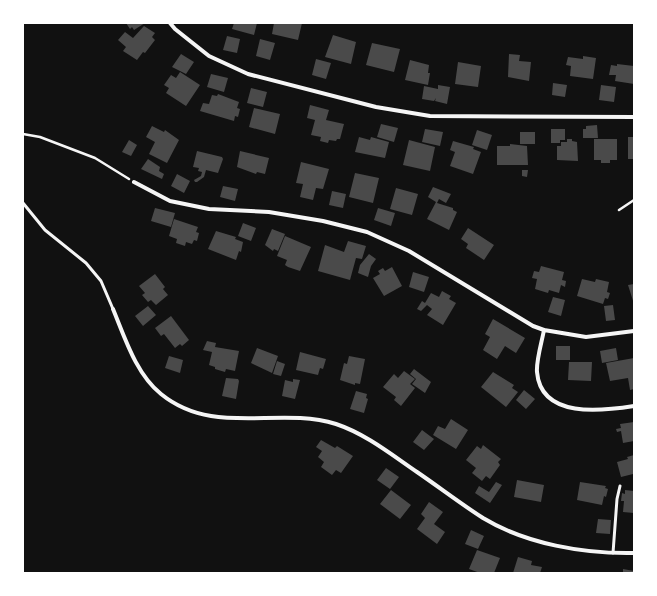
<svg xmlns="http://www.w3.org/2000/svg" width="657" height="596" viewBox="0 0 657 596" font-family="'Open Sans',sans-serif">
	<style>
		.building { fill: #4a4a4a }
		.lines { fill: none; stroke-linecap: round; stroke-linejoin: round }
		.path { stroke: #f5f5f5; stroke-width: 2.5 }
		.service { stroke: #f5f5f5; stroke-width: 3 }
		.minor { stroke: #f5f5f5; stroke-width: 4 }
	</style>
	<rect width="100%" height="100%" fill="#111"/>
	<!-- building -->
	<path class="building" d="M126,23H145L134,30L132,27L130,29Z
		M234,23H257L254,35L232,29Z
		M274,23H302L298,40L272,34Z
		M144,26L155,33L152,37L155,40L145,53L143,52L137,60L123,51L126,47L118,40L125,32L133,38Z
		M333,35L356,42L351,64L325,57Z
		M227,36L240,39L237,53L223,50Z
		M260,39L275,43L270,60L256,56Z
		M372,43L400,49L394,72L366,65Z
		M181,54L194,62L186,74L172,67Z
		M509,54L520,55L519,61L531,62L529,81L508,77Z
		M583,56L596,58L593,79L570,76L571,66L566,65L568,57L583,59Z
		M316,59L331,63L326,79L312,75Z
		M410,60L429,65L428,73H430L428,85L405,80Z
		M458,62L481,66L478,87L455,84Z
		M617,64L634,66V84L615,81L616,75H609L611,65L617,66Z
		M180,72L200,85L186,106L166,93L169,88L164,85L171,75L176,78Z
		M211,74L228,78L224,92L207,87Z
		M553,83L567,85L565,97L552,95Z
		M438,85L450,87L447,104L435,101L436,98L434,101L422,99L424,86L438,89Z
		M601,85L616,87L614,102L599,100Z
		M251,88L267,92L263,107L247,103Z
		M218,94L239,102L237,108L240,109L238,117L235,116L234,121L200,111L203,103L209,104L212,95L217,96Z
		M310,105L329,110L326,120L344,124L340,139H337L336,141L329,140L328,143L320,141L321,137L311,135L315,120L307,118Z
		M254,108L280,114L275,134L249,127Z
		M381,124L398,128L394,142L377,137Z
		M597,125L598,138H583V129H586V126Z
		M152,126L164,132L165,130L179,140L167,163L149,154L155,142L146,137Z
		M425,129L443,132L440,146L422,142Z
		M551,129H565V140H560V143H551Z
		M477,130L492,135L487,150L472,145Z
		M520,132H535V144H520Z
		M359,137L370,140L371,137L389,142L385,158L355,152Z
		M628,137H634V159H628Z
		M567,139H572V141L577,142L578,161L557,160V146H561V142H567Z
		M594,139H617V160H610V163H601V160H594Z
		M129,140L137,145L131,156L122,152Z
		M409,140L435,147L430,171L403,165Z
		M453,141L474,147L473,149L481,152L473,174L450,166L455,152L450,150Z
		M510,144L527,146L528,165H497V146H510Z
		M197,151L222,157L223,159L218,173L206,170L204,177L197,182H195L194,180L201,176L202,172L198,171L199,168L193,167Z
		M240,151L269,158L265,174L257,172L256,174L237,167Z
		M148,159L160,167L159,171L164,174L162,179L141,169Z
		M301,162L329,169L323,189L316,188L313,200L300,197L303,184L296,183Z
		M522,170H528L527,177L522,176Z
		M355,173L379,178L373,203L349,197Z
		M177,174L190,181L184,193L171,186Z
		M223,186L238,189L235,201L220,197Z
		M433,187L451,194L446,203L439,199L437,203L453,208V210L457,212L449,230L427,219L436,202L428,197Z
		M396,188L418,194L412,215L390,209Z
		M332,191L346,194L343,208L329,205Z
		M155,208L175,213L171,227L151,221Z
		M378,208L395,213L391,226L374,220Z
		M174,219L198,227L196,232L199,233L197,241L194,240L192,244L186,242L185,246L176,243L177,239L169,236Z
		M243,223L256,228L251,241L238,236Z
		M468,228L494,245L484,260L466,248L468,244L461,239Z
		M272,229L285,234L278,251L274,249L273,251L265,245Z
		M216,231L236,237L235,239L243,242L241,252L239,251L236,260L208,249Z
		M285,236L311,247L300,271L288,267L285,265L287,260L277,256Z
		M348,241L366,246L362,259L356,258L350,280L318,271L325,245L344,252Z
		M369,254L376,259L371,266L368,277L358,273L360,265Z
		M541,266L564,272L562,280L566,281L565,287L561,285L559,293L549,290L548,293L535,289L537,279L532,278L534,271L539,272Z
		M392,267L402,286L384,296L373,278L380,274L378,271L383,268L385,271Z
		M413,272L429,277L424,292L409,287Z
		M155,274L165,287L163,289L168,295L156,305L151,300L148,302L142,295L145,293L139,286Z
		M582,279L595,282L596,279L609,282L607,292L610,293L608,299L605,298L603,304L577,296Z
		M634,284V304L628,285Z
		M442,291L451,296L449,299L456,303L443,325L427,315L432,309L427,305L421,311L417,309L422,301L425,303L431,293L439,297Z
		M553,297L565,300L561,316L548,312Z
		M613,305L615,320L606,321L604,306Z
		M148,306L156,315L143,326L135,316Z
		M171,316L189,340L182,346L180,344L175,348L164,334L161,336L155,328Z
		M493,319L525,338L516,353L505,346L497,359L483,350L490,337L485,334Z
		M207,341L216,343L215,347L239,351L235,371L226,369L225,372L215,369V367L209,365L212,352L203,350Z
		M556,346H570V360H556Z
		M257,348L278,356L272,373L251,363Z
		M616,348L618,360L602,363L600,351Z
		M300,352L326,359L323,369L320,368L318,375L296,370Z
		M169,356L183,360L180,373L165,368Z
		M349,356L365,359L360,384L355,383V385L340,380L344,363L347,364Z
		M634,358V389L630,390L628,378L610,381L606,363Z
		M277,361L285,364L281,376L273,374Z
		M569,362H592L591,381L568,380Z
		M414,369L431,382L425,393L412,384L416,379L410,374Z
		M404,371L415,379L410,384L415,388L401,406L394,400L396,397L383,387L394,374L398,378Z
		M493,372L514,385L512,388L518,392L506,407L481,387Z
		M226,378L238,379L239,381L236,399L222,396Z
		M293,379L300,380L295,399L282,396L285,380L293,382Z
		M524,390L535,399L526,409L516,400Z
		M356,391L367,394L366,398L368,399L364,413L350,409Z
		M451,419L468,430L456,449L433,435L438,426L445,429Z
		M634,422V441L623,443L621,431L617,432L616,429L621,428L620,424Z
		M422,430L434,439L424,450L413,442Z
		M321,440L335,448L337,446L353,456L341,473L336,470L332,475L321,467L324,462L318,457L322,451L316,447Z
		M483,445L501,459L498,462L500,465L490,479L486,476L482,481L472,473L476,468L466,460L477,446L481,449Z
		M634,455L633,474L621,477L617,462L628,459L627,457Z
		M386,468L399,477L390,489L377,480Z
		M517,480L544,485L541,502L514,497Z
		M496,482L502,485L490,503L475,493L479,486L489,492Z
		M580,482L606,486L605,488L608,489L606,497L604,496L602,505L577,500Z
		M391,490L411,505L400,519L380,504Z
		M625,490L634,491V513L623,512L624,501H621L622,493L625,494Z
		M429,502L443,512L434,524L445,532L437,544L417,529L425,518L421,514Z
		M598,519L611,520L610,534L596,533Z
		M471,530L484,536L478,549L465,544Z
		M477,550L500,558L494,573H480L469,569Z
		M518,557L532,561L531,565L542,567L540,573H513Z
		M623,569L634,571V573H623Z"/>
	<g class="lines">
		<!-- path -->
		<path class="path" d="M23,134L40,137L95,158L129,179
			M619,210L634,200"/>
		<!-- service -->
		<path class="service" d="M23,203L45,230L86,263L101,281L113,309
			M613,553L617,499L620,486"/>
		<!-- minor -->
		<path class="minor" d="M170,23L175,29L209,56L248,74L376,107L430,116L634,117
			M134,182L170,201L209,209L269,212L323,221L367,232L409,251L533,326L544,330
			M113,309C125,338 136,374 161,394C214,437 277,406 336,424C366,434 392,455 417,472C439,487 461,504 483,518C526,544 584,554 634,553
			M634,331L586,337L544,330C542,341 536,361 537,372C541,419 602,411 634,406"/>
	</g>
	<!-- border -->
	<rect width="657" height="596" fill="none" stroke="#ffffff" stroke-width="48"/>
</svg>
